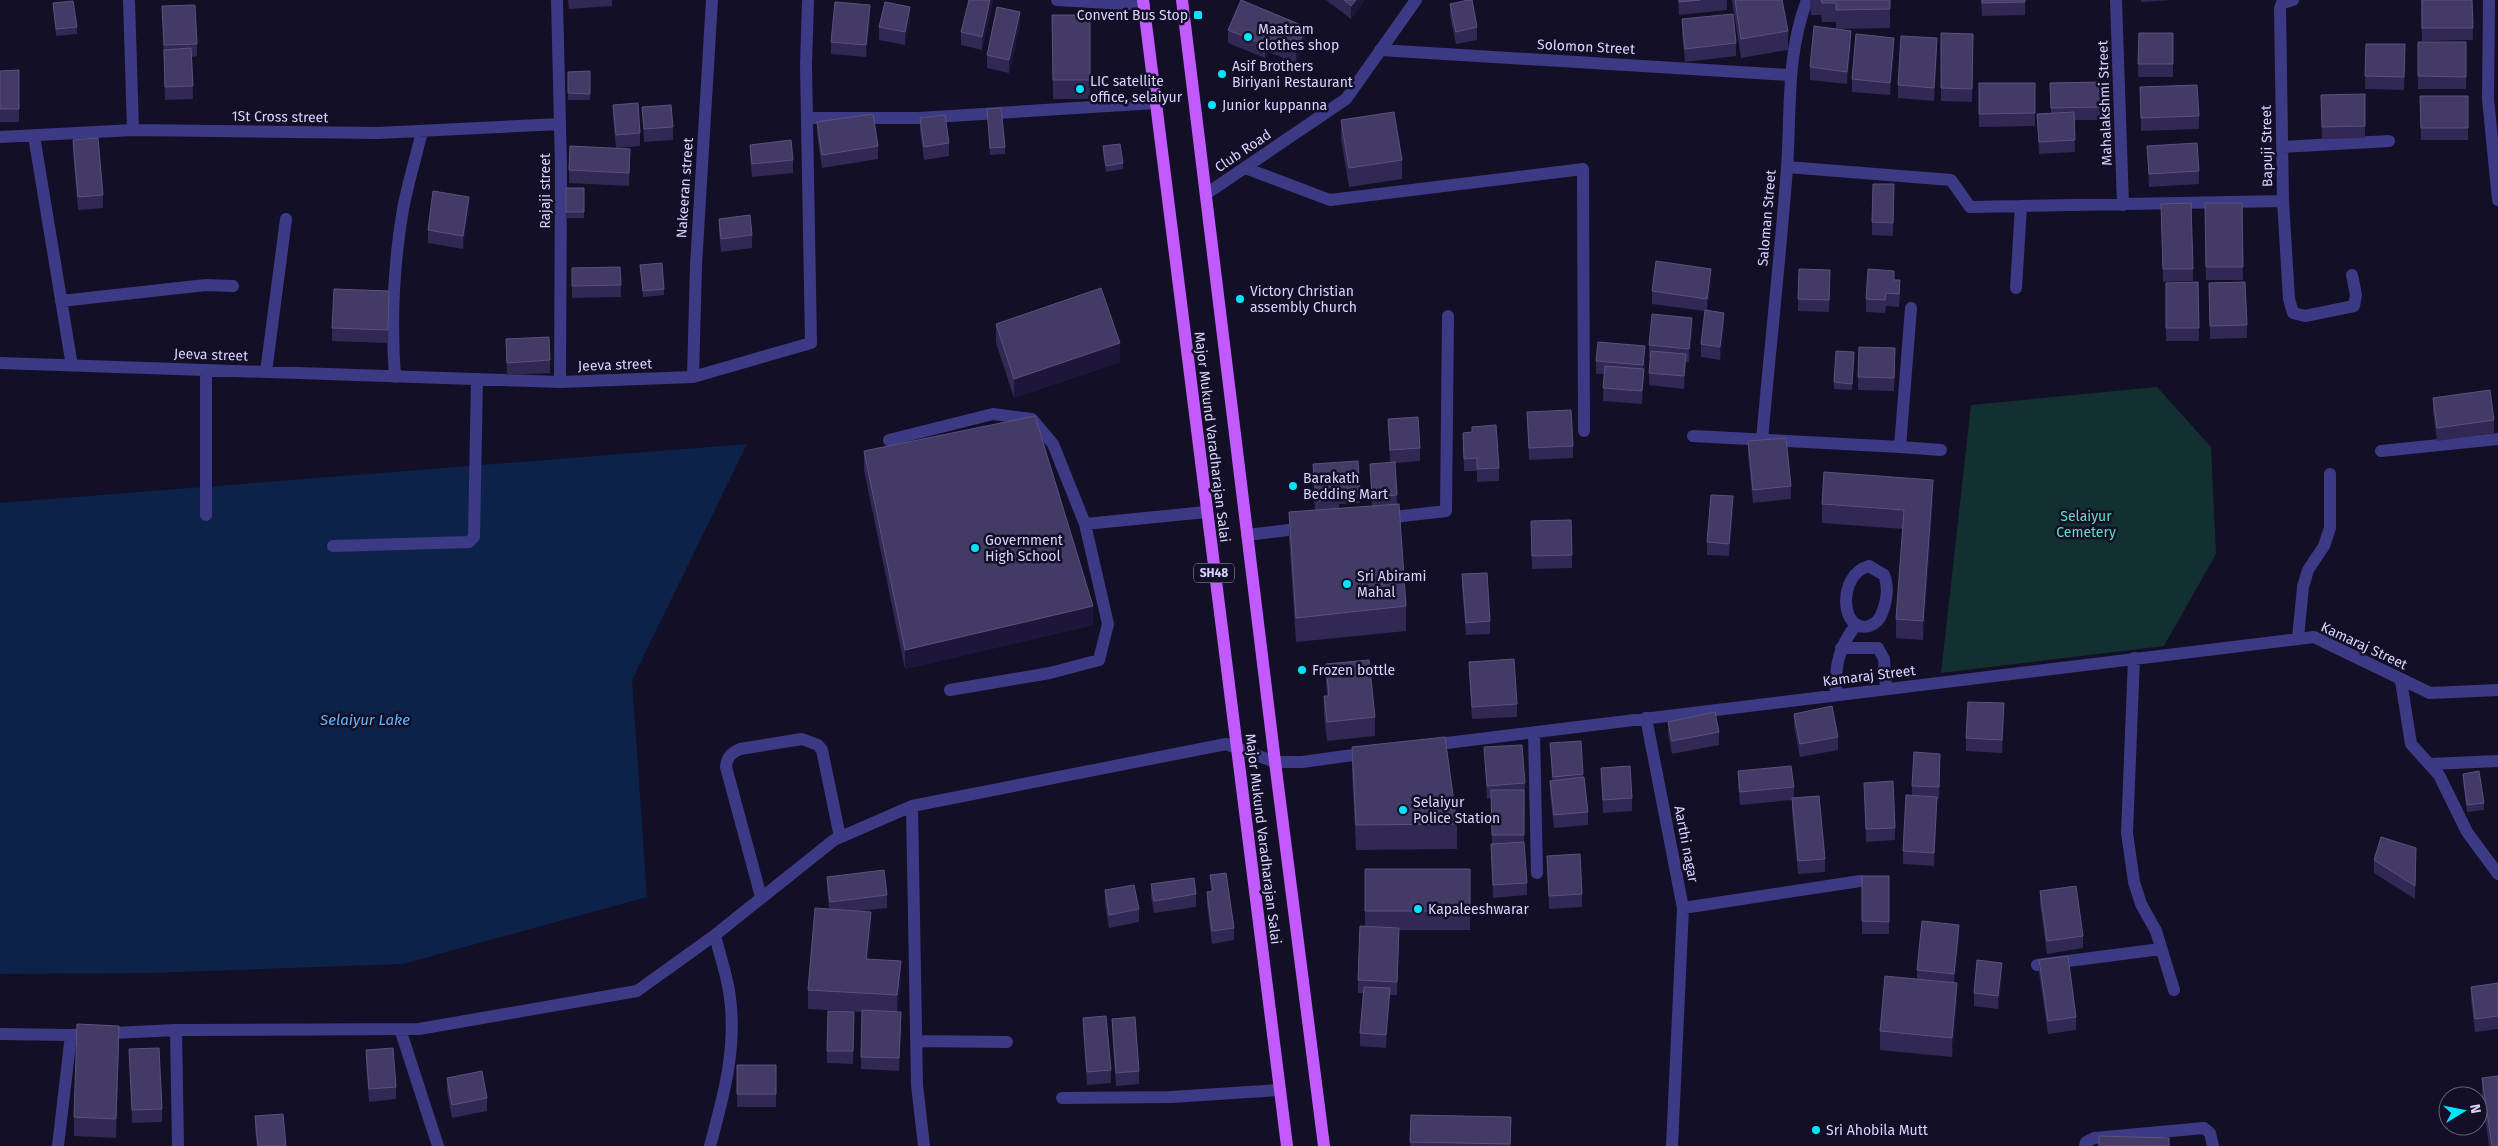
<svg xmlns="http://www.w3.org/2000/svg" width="2498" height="1146" viewBox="0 0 2498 1146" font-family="'Fira Sans',sans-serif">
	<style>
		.green { fill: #12302f }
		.water { fill: #0c2248 }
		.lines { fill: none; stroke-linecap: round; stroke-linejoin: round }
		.minor { stroke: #3d3a85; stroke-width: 12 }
		.major { stroke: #c25bff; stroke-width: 12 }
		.wall { fill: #312854 }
		.shaded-wall { fill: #1d163a }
		.building { fill: #433a66; stroke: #5a527e }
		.poi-dot { fill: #00e5ff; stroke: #130f26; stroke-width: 2 }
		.labels { text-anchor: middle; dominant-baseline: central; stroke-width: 5; stroke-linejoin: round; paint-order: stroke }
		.shield { fill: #130f26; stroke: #9e99be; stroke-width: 1 }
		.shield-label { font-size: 12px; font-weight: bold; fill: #d9d4ff }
		.poi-label { font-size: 14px; fill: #d9d4ff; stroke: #130f26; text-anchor: start }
		.street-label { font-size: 14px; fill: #d9d4ff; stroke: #130f26 }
		.park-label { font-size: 14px; fill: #5fe0c0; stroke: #130f26 }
		.water-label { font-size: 15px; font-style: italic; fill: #62b6ff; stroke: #130f26 }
	</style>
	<rect width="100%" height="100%" fill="#130f26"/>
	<!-- green -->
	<path class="green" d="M2157,387L2211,447L2216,554L2164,646L1941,673L1971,405Z"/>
	<!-- water -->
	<path class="water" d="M747,444L632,680L647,897L403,964L152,973L0,974V503Z"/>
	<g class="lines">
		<!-- minor -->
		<path class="minor" d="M129,0L133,130
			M557,0L561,167L560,382
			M1057,0L1144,5
			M2116,0L2123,205
			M2293,0L2282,3L2280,8L2283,201L2289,299L2293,313L2305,316L2354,306L2356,295L2352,275
			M2489,0L2488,99L2498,200
			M1380,50L1790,75
			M807,118H919L1156,103
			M34,136L72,366
			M0,137L133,130L377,133L560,124
			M2282,147L2389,141
			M1787,167L1951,180L1970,207L2283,201
			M1245,168L1330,200L1583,169L1584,431
			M1206,194L1346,99L1416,0
			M2016,288L2021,206
			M61,301L206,285L233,286
			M0,363L560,382L693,377L811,343L806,65L808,0
			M266,372L286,219
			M395,377C391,323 394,262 403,209C408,183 416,157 422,131
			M693,377L696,265L712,0
			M1693,436L1900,447L1911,308
			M889,440L993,414L1032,419L1053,444L1085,524L1206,512
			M1762,440C1770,349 1780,259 1787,168C1791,111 1786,55 1807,0
			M1900,447L1941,450
			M2381,451L2498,439
			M206,515V370
			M1385,518L1446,511L1448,316
			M1247,535L1305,528
			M333,546L469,542L474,537L477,379
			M1869,566L1884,575C1889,587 1887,600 1882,613C1880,619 1875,624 1869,626C1840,634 1837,574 1869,566Z
			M2298,638L2303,587L2308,570L2324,546L2330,528V474
			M1841,648H1878L1884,659L1886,689
			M2134,658L2127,833L2134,882L2141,904L2156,931L2174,990
			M2401,681L2411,744L2439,775L2467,832L2498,874
			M950,690L1050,673L1099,660L1108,624L1085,524
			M1836,695C1835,666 1838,648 1856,625
			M1646,718L1683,908L1672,1146
			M1534,732L1537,873
			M1430,745L2314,637L2430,693L2498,690
			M2430,764L2498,761
			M912,806L917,1085L924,1146
			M761,897L726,767C727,757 731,753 740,749L802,739L818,745L822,750L840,837
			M1683,908L1860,881
			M2037,965L2161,949
			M400,1029L438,1146
			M0,1034L71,1035
			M918,1041L1007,1042
			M1062,1098L1171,1097L1279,1090
			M58,1146L71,1035L176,1030
			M178,1146L176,1030L419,1029L637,991L715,935L834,840L912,806L1226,744L1275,762H1302L1368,753
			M710,1146C724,1095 738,1044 729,991C726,972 719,953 715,935
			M2085,1146L2086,1142L2094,1138L2204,1128L2210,1133L2213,1146"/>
		<!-- major -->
		<path class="major" d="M1143,0L1287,1146
			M1182,0L1275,762L1324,1146"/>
	</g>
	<!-- wall -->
	<path class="wall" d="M568,0H612V6L569,9Z
		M993,0L982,50L961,45V32Z
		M1326,0H1364V1L1351,19Z
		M1678,0H1727V10L1679,15Z
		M1732,0H1782L1788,31V50L1741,58Z
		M1810,0H1890V28L1837,29L1851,44L1847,84L1810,80V67L1836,29V22H1822L1821,15H1811Z
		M1981,0H2025V15L1982,16Z
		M2141,0H2172L2141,2Z
		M2421,0H2472L2473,40L2422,41Z
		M53,3L77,27V34L56,36Z
		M1450,4L1477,27V40L1456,44L1450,16Z
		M162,6L197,44V56L192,57L193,99L165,100Z
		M1052,15H1090V99H1053Z
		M870,18L866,57L831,54V42Z
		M1682,19L1736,43V56L1685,62L1682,32Z
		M910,20L905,45L879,40V27Z
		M1020,25L1009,73L987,68V55Z
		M1228,30L1306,40L1296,63L1268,52L1265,58L1228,43Z
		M1941,33L1973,34L1972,102L1941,101Z
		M2139,33H2173V77H2138Z
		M2418,42H2466V89H2418Z
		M2366,44H2405L2404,90L2365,89Z
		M1894,50L1890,95L1852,92V79Z
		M1937,51L1934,101L1898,98V85Z
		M19,70V122H0V71Z
		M590,71V100H568V72Z
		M1979,83H2035V126L1979,127Z
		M2050,83L2101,107V120H2074L2075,152L2039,154L2037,114L2051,113Z
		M2140,87L2199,116V129L2141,131Z
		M2365,94V138L2322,139L2321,108Z
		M2420,96H2468V140H2421Z
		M613,105L640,133V146L616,148L613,117Z
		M642,107L673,127V140L644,142Z
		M987,109L1005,147V154L990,155Z
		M920,118L949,143V156L924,160L920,131Z
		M1341,120L1402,160V179L1349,187L1341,139Z
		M817,122L878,146V159L822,168L817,135Z
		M73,140L103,195V208L78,210L73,153Z
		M750,145L793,160V173L752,177L750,157Z
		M1103,146L1123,163V169L1106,172L1103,153Z
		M2147,146L2199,171V184L2149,187Z
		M630,162L629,186L569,183V170Z
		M1894,184L1893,236L1872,235V222Z
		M566,188H584V218H566Z
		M2205,203H2242L2243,280H2206Z
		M2161,204L2193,269V281L2163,282Z
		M469,210L463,249L428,243V230Z
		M719,219L752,235V248L721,252L719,232Z
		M640,265L664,289V295L643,297Z
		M620,267L621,297L572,298V268Z
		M1894,280L1900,293L1899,307L1886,306L1885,313L1866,312V299Z
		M1711,282L1707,310L1724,326L1720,360L1701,357V344L1705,311L1652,304V291Z
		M2198,282L2199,341H2166V283Z
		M1830,283L1829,312L1798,311V299Z
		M2209,283L2247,325V338L2210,339Z
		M389,304L388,343L332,341V328Z
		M996,324L1120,362L1014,398L996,343Z
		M1692,331L1689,362H1686L1684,389L1649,385V373L1650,358H1649V345Z
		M506,339L550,360V373L507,375Z
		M1645,359L1642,404L1603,401L1604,374H1596V361Z
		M1854,359L1852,390L1834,389V382Z
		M1895,361L1894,391L1858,390V377Z
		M2433,398L2494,420V433L2437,441L2433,411Z
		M1527,412L1573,446V458L1529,460Z
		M1388,419L1420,448V461L1395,463L1397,504L1406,606V631L1296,642L1289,537V512L1315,510L1313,477V464L1360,490V503L1339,504V508L1372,506L1370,464L1390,463Z
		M1463,433L1499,468V481L1477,482V471H1464Z
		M1748,441L1791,486V499L1753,503L1748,454Z
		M864,451L1093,625L905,669L864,470Z
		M1933,499L1923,640L1896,638V619L1903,529L1822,523V504Z
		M1733,509L1729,556L1707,555V542Z
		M1531,521L1572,555V568L1532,569Z
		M1462,574L1490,621V634L1466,635L1462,587Z
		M1469,662L1517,704V717L1472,719L1469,674Z
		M1326,664L1375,717V736L1327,741L1324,715V696H1327L1326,683Z
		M1794,714L1838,737V750L1800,757L1794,726Z
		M2004,716L2002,753L1966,751V738Z
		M1668,722L1719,732V745L1672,754L1668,734Z
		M1581,741L1583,777L1588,812V825L1554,828L1550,793V781L1552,780L1550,743Z
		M1352,747L1457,824V849L1356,850L1352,772Z
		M1484,747L1525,783L1524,842L1527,883V895L1493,898L1491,856V844L1492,843L1491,798L1487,799Z
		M1940,767L1939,799H1937L1934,866L1903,864V851L1912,795V786Z
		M1601,768L1632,798V811L1603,813Z
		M1738,771L1794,787V798L1825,859V872L1798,874L1792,811V800L1740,805L1738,784Z
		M2463,774L2484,803V810L2467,812L2463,780Z
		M1864,783L1895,828V840L1866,842Z
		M1547,856L1582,894V907L1549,909Z
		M2374,860L2416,861L2415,899L2374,873Z
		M1365,869H1470V930H1399L1397,995H1390L1386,1048L1360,1046V1033L1363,993H1358V980L1365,926Z
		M1210,875L1234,928V940L1212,944L1207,905V892L1211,891Z
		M1862,876H1889V934H1862Z
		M827,877L887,895V908L859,911L871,931L868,959L901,980L897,1012L901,1025L899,1071L861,1069L862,1012L808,1009V990L829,909L827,889Z
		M1151,884L1196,894V907L1154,913L1151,897Z
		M1105,890L1139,909V922L1109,928L1105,903Z
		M2040,891L2083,936V948L2047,954L2040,904Z
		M1959,938L1954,983L1957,1002L1952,1057L1880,1050V1031L1917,979V970Z
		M2039,960L2076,1017V1030L2048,1034L2039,973Z
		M2002,976L1998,1009L1974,1006V993Z
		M2498,983V1029L2475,1032L2471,1000V987Z
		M1083,1018L1111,1070V1083L1087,1085L1083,1031Z
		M1112,1019L1139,1071V1084L1116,1086L1112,1032Z
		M854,1025L853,1064L827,1063V1051Z
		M119,1045L116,1138L74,1136V1117Z
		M129,1049L162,1109V1122L132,1123Z
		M366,1050L396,1087V1099L369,1102L366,1063Z
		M737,1065H776V1107H737Z
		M447,1078L487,1098V1111L452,1118L447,1091Z
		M2482,1078L2498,1146H2489L2482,1097Z
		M1411,1115L1511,1117V1146H1410Z
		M255,1116L286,1146H257L255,1129Z"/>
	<!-- shaded-wall -->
	<path class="shaded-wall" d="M990,0H993L982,50V37Z
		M1356,0H1364V1L1351,19V6Z
		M870,5V18L866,57V45Z
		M910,7V20L905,45V32Z
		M1020,12V25L1009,73V60Z
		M1306,27V40L1296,63V51Z
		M1851,31V44L1847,84V72Z
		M1894,38V50L1890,95V83Z
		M1937,38V51L1934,101V88Z
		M1268,39V52L1265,58V45Z
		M469,197V210L463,249V236Z
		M1711,269V282L1707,311V299Z
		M1724,313V326L1720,360V347Z
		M1692,318V331L1689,362V349Z
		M1120,343V362L1014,398V379Z
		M1645,346V359L1642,404L1643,365Z
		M1686,354V367L1684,389V376Z
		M1933,480V499L1923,640V621Z
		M1733,496V509L1729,556V544Z
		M1093,606V625L905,669V650Z
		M2004,703V716L2002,753V740Z
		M1940,754V767L1939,799V787Z
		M1937,797V810L1934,866V853Z
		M2416,848V861L2415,899V886Z
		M871,912V931L866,978V959Z
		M1959,925V938L1954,987V974Z
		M901,961V980L897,1014V995Z
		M2002,963V976L1998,1009V996Z
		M1957,983V1002L1952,1057V1038Z
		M1390,988V1001L1386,1048V1035Z
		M119,1026V1045L116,1138V1119Z"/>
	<!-- building -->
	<path class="building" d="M969,0H990L982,37L961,32Z
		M1241,0L1306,27L1296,51L1268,39L1265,45L1228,30Z
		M1344,0H1356L1351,6Z
		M1468,0H1472L1477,27L1456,32L1450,4Z
		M1679,0H1700L1679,2Z
		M1735,0H1782L1788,31L1741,39Z
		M1821,0H1890V9L1836,10V3H1822Z
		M1982,0H2025V2L1982,3Z
		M2422,0H2472L2473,28H2422Z
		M73,1L77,27L56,29L53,3Z
		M835,2L870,5L866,45L831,42Z
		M885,2L910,7L905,32L879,27Z
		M195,5L197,44L164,45L162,6Z
		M997,7L1020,12L1009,60L987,55Z
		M1733,14L1736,43L1685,49L1682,19Z
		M1052,15H1090V80H1053Z
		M1814,26L1851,31L1847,72L1810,67Z
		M1941,33L1973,34L1972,89L1941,88Z
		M2139,33H2173V64H2138Z
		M1856,34L1894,38L1890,83L1852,79Z
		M1901,36L1937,38L1934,88L1898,85Z
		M2418,42H2466V77L2418,76Z
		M2366,44H2405L2404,77L2365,76Z
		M191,48L193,86L165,87L164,50Z
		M19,70V109H0V71Z
		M590,71V94L568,93V72Z
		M2100,82L2101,107L2051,108L2050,83Z
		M1979,83H2035V113L1979,114Z
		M2197,85L2199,116L2141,118L2140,87Z
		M2365,94V126L2322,127L2321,95Z
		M2420,96H2468V128H2421Z
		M638,103L640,133L616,135L613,105Z
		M671,105L673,127L644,129L642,107Z
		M1001,108L1005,147L990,148L987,109Z
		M1394,112L1402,160L1349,168L1341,120Z
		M2074,112L2075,140L2039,142L2037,114Z
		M873,114L878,146L822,155L817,122Z
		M945,115L949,143L924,147L920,118Z
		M98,138L103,195L78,197L73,140Z
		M791,140L793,160L752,164L750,145Z
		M2197,143L2199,171L2149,174L2147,146Z
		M1120,144L1123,163L1106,166L1103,146Z
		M570,146L630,149L629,173L569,170Z
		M1873,184H1894L1893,223L1872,222Z
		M566,188H584V212H566Z
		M433,191L469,197L463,236L428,230Z
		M2191,203L2193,269H2163L2161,204Z
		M2205,203H2242L2243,267H2206Z
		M750,215L752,235L721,239L719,219Z
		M1656,261L1711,269L1707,299L1652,291Z
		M662,263L664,289L643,291L640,265Z
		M620,267L621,285L572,286V268Z
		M1799,269L1830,270L1829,300L1798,299Z
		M1868,269L1894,271V280H1900L1899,294L1886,293L1885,300L1866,299Z
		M2198,282L2199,328H2166V283Z
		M2245,282L2247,325L2210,326L2209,283Z
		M1101,288L1120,343L1014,379L996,324Z
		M334,289L389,291L388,330L332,328Z
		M1705,310L1724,313L1720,347L1701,344Z
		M1652,314L1692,318L1689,349L1649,345Z
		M549,337L550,360L507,363L506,339Z
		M1598,342L1645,346L1643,365L1596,361Z
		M1859,347L1895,348L1894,378L1858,377Z
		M1651,351L1686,354L1684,376L1649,373Z
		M1836,351L1854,352L1852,384L1834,382Z
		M1605,366L1644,369L1642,391L1603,388Z
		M2490,390L2494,420L2437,428L2433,398Z
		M1571,410L1573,446L1529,448L1527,412Z
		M1035,416L1093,606L905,650L864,451Z
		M1418,417L1420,448L1390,450L1388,419Z
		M1496,425L1499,468L1477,469V458L1464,459L1463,433L1472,432V427Z
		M1786,438L1791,486L1753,490L1748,441Z
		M1358,461L1360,490L1338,491L1339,499L1316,501L1313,464Z
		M1395,462L1397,495L1372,497L1370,464Z
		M1824,472L1933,480L1923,621L1896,619L1904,510L1822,504Z
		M1711,495L1733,496L1729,544L1707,542Z
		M1399,504L1406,606L1296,618L1289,512Z
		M1571,520L1572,555L1532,556L1531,521Z
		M1487,573L1490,621L1466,623L1462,574Z
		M1514,659L1517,704L1472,707L1469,662Z
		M1369,660L1375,717L1327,722L1324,696H1329L1326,664Z
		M1968,702L2004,703L2002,740L1966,738Z
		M1832,706L1838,737L1800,744L1794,714Z
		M1715,712L1719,732L1672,741L1668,722Z
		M1445,737L1457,824L1356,825L1352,747Z
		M1581,741L1583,774L1553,777L1550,743Z
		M1522,745L1525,783L1487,786L1484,747Z
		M1914,752L1940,754L1939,787L1912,786Z
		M1630,766L1632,798L1603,800L1601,768Z
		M1791,766L1794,787L1740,792L1738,771Z
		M2479,771L2484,803L2467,805L2463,774Z
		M1584,777L1588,812L1554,815L1550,781Z
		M1893,781L1895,828L1866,829L1864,783Z
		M1491,790H1524V835H1492Z
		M1906,795L1937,797L1934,853L1903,851Z
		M1819,796L1825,859L1798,861L1792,798Z
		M2381,837L2416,848L2415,886L2374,860Z
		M1524,842L1527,883L1493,885L1491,844Z
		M1580,854L1582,894L1549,896L1547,856Z
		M1365,869H1470V911H1365Z
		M884,870L887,895L830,902L827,877Z
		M1226,873L1234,928L1212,931L1207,892L1213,891L1210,875Z
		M1862,876H1889V922L1862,921Z
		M1194,878L1196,894L1154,901L1151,884Z
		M1134,885L1139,909L1109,915L1105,890Z
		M2076,886L2083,936L2047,941L2040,891Z
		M815,908L871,912L866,959L901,961L897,995L808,990Z
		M1922,921L1959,925L1954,974L1917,970Z
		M1360,926L1399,928L1397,982L1358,980Z
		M2068,956L2076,1017L2048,1021L2039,960Z
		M1977,960L2002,963L1998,996L1974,993Z
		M1885,976L1957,983L1952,1038L1880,1031Z
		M2498,983V1016L2475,1019L2471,987Z
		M1364,987L1390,988L1386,1035L1360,1033Z
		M862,1010L901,1012L899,1058L861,1057Z
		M828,1011L854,1012L853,1051H827Z
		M1106,1016L1111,1070L1087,1072L1083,1018Z
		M1135,1017L1139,1071L1116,1073L1112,1019Z
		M77,1024L119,1026L116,1119L74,1117Z
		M159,1048L162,1109L132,1110L129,1049Z
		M393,1048L396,1087L369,1089L366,1050Z
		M737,1065H776V1094H737Z
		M482,1071L487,1098L452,1105L447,1078Z
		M2498,1076V1146H2492L2482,1078Z
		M283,1114L286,1146H258L255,1116Z
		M1411,1115L1511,1117L1510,1144L1410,1142Z
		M2099,1136L2169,1138V1146H2099Z"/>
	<!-- markers -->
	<g class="poi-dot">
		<rect x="1193" y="10" width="10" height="10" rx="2.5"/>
		<circle cx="1248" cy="37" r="5"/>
		<circle cx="1222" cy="74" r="5"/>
		<circle cx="1080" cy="89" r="5"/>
		<circle cx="1212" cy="105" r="5"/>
		<circle cx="1240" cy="299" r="5"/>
		<circle cx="1293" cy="486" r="5"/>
		<circle cx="975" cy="548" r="5"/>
		<circle cx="1347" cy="584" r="5"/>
		<circle cx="1302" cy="670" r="5"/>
		<circle cx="1403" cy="810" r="5"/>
		<circle cx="1418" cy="909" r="5"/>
		<circle cx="1816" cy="1130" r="5"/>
	</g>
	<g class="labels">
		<!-- shield labels -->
		<rect class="shield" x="1194" y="563.5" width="40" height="19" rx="4"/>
		<g class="shield-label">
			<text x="1214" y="573">SH48</text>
		</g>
		<!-- poi labels -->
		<g class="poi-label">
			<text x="1188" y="15" text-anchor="end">Convent Bus Stop</text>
			<text x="1258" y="29">Maatram<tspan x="1258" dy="16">clothes shop</tspan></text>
			<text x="1232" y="66">Asif Brothers<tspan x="1232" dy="16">Biriyani Restaurant</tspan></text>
			<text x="1090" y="81">LIC satellite<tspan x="1090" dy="16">office, selaiyur</tspan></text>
			<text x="1222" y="105">Junior kuppanna</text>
			<text x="1250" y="291">Victory Christian<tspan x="1250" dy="16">assembly Church</tspan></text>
			<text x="1303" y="478">Barakath<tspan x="1303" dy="16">Bedding Mart</tspan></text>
			<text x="985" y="540">Government<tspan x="985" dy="16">High School</tspan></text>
			<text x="1357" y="576">Sri Abirami<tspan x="1357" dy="16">Mahal</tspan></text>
			<text x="1312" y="670">Frozen bottle</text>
			<text x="1413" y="802">Selaiyur<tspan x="1413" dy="16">Police Station</tspan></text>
			<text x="1428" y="909">Kapaleeshwarar</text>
			<text x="1826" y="1130">Sri Ahobila Mutt</text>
		</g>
		<!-- street labels -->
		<g class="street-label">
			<text transform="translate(1586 47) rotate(3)">Solomon Street</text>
			<text transform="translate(2105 103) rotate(-92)">Mahalakshmi Street</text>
			<text transform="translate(280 117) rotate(1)">1St Cross street</text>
			<text transform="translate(2267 146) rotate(-91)">Bapuji Street</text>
			<text transform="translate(1243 151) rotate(-34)">Club Road</text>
			<text transform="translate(685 188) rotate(-86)">Nakeeran street</text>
			<text transform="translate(545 191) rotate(-90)">Rajaji street</text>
			<text transform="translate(1767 218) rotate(-85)">Saloman Street</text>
			<text transform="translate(211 355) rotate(2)">Jeeva street</text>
			<text transform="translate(615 365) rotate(-2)">Jeeva street</text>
			<text transform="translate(1212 437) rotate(83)">Major Mukund Varadharajan Salai</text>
			<text transform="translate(2364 646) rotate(25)">Kamaraj Street</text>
			<text transform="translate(1869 676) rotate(-7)">Kamaraj Street</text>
			<text transform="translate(1263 839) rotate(83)">Major Mukund Varadharajan Salai</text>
			<text transform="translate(1686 844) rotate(79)">Aarthi nagar</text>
		</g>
		<!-- park labels -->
		<g class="park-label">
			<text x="2086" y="516">Selaiyur<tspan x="2086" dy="16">Cemetery</tspan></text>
		</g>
		<!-- water labels -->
		<g class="water-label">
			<text x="365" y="720">Selaiyur Lake</text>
		</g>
	</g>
	<!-- north arrow -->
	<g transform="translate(2463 1111) rotate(80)"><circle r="24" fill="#130f26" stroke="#625e7d"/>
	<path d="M0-4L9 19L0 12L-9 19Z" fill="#00e5ff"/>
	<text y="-8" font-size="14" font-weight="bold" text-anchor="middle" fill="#d9d4ff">N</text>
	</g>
</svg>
